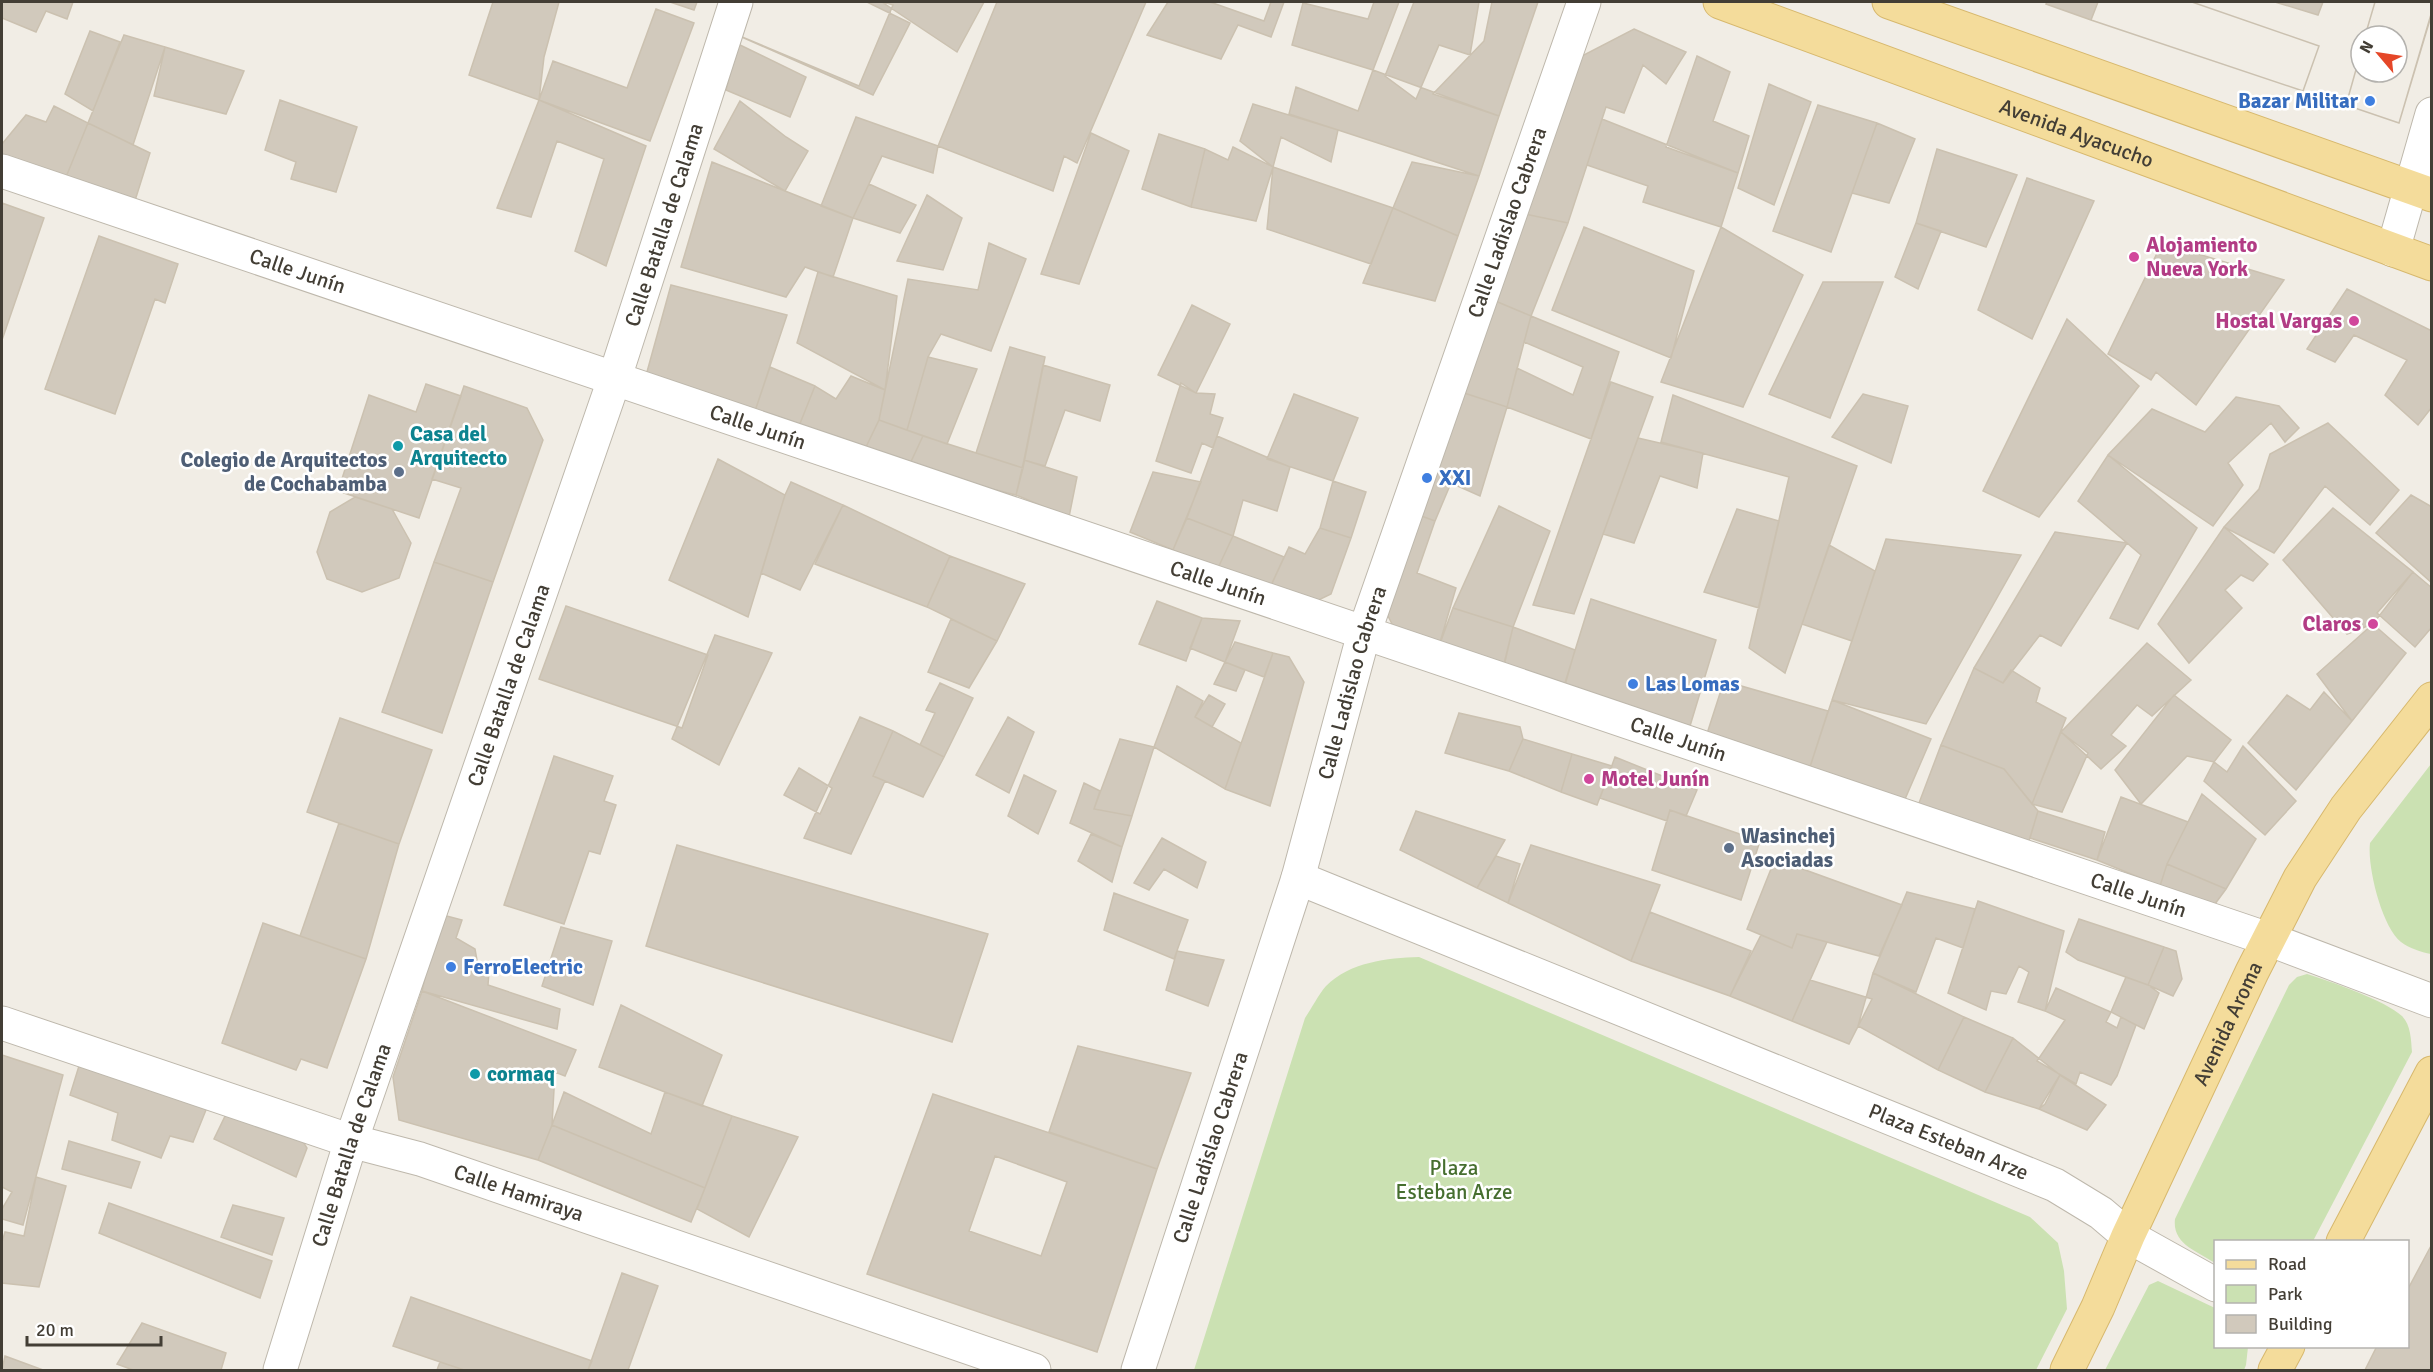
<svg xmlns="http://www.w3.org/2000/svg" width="2433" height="1372" viewBox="0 0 2433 1372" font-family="Signika,sans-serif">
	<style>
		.green { fill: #cbe1b2 }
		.building { fill: #d1c9bc; stroke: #cbc1b0; stroke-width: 1.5; fill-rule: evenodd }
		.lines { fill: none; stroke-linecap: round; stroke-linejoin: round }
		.minor-casing { stroke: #beb8ac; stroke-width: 35 }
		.major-casing { stroke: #d7b86d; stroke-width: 35 }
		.minor { stroke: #fff; stroke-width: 33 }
		.major { stroke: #f4dc9b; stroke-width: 33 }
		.shop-dot { fill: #3f7fe0; stroke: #fff; stroke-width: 2 }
		.hotel-dot { fill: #d1479c; stroke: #fff; stroke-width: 2 }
		.culture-dot { fill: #0f9aa8; stroke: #fff; stroke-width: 2 }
		.service-dot { fill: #5c6f8a; stroke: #fff; stroke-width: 2 }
		.labels { text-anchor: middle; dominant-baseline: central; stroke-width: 5; stroke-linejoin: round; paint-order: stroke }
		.shop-label { font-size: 21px; font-weight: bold; fill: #366cbe; stroke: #fff; text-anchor: start }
		.street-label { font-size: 21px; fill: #433e35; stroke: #fff }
		.hotel-label { font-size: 21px; font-weight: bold; fill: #b23c85; stroke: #fff; text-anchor: start }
		.culture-label { font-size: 21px; font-weight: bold; fill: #0d838f; stroke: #fff; text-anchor: start }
		.service-label { font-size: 21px; font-weight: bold; fill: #4e5e75; stroke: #fff; text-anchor: end }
		.park-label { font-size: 21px; fill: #466e2f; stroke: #fff }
	</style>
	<rect width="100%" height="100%" fill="#f1ede5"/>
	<!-- green -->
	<path class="green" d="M2431,764V954C2421,952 2409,948 2401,942C2382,927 2367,867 2370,843Z
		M1419,957L2030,1217L2058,1243L2064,1271L2067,1309L2036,1370H1194L1305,1018C1312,1008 1318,995 1326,986C1350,962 1387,958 1419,957Z
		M2307,974C2330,981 2386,1001 2402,1016C2411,1025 2411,1040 2412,1052L2313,1241L2216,1242L2215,1263C2197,1251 2172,1244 2175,1219L2289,985L2297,977Z
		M2158,1281L2215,1308L2216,1346L2248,1347L2246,1365L2244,1370H2105L2149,1285Z"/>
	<!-- building -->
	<path class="building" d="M2,2H73L67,19L46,11L36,32L2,18Z
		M493,2H559L544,57L539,100L469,75Z
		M670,2H697L694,10Z
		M748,2H884L893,5L859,86L735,34Z
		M748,2H867L910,23L873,95L735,34Z
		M882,2H984L957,52Z
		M997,2H1146L1077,163L1064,156L1053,191L938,146Z
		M1168,2H1284L1271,37L1238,25L1221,59L1147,35Z
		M1210,2H1271L1264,21Z
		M1374,2H1399L1373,70L1292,45L1303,3L1368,19Z
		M1414,2H1479L1470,55L1439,45L1416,99L1385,76Z
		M1492,2H1538L1499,116L1433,94L1484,41Z
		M2047,2H2098L2091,20L2046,4Z
		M2098,2H2192L2319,46L2303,91L2091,20Z
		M2098,2H2192L2319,46L2303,91L2091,20Z
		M2275,2H2323L2318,15Z
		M2375,2H2432V13L2399,123L2346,105L2361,52V72H2397V36H2365Z
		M2375,2H2432V11L2399,123L2346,105L2361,52V72H2397V36H2365Z
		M656,9L694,23L650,141L539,100L553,61L627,88Z
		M1634,29L1686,52L1666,84L1643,65L1624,113L1606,107L1568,223L1525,214L1580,57Z
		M90,31L120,42L93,111L65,94Z
		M124,35L165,47L133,145L88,123Z
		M738,44L806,77L790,117L726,90Z
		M165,47L244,71L226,114L154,96Z
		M1697,56L1730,72L1713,121L1749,136L1738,173L1666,147Z
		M1373,70L1499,116L1479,176L1289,114L1296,87L1358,111Z
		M1769,84L1811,102L1774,205L1738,188Z
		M280,100L357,127L336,192L291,179L296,162L265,150Z
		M539,100L646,146L606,266L575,251L604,159L557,141L531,217L497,208Z
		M740,101L786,137L808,151L785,191L714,149Z
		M1253,104L1338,130L1331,162L1281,137L1273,167L1240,141Z
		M1818,105L1877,123L1831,252L1773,231Z
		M54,106L88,123L64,182L2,157V144L26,115L46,122Z
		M856,117L938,146L933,173L882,156L853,218L821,206Z
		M1602,119L1738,173L1721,227L1643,202L1648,186L1587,165Z
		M88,123L150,153L133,207L64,182Z
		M1877,123L1915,139L1889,203L1852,193Z
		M1091,133L1129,151L1079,284L1041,274Z
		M1159,134L1205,149L1191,207L1142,189Z
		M1233,147L1273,167L1256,221L1191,207L1205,149L1228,160Z
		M1937,149L2017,175L1986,247L1916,223Z
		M712,162L853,218L833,277L805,267L786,297L681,267Z
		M1412,162L1479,176L1458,236L1393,208Z
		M1273,167L1393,208L1371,264L1267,229Z
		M2027,178L2094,201L2032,339L1978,310Z
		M869,184L916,205L900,233L853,218Z
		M927,195L962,218L943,270L897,261Z
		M2,203L44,218L2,340Z
		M1393,208L1458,236L1435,301L1363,283Z
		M1525,214L1568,223L1531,316L1493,300Z
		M1916,223L1941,231L1918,289L1895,277Z
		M1584,227L1694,271L1671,358L1552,310Z
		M1721,227L1803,275L1743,407L1661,382Z
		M99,236L178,264L165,303L155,299L115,414L45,389Z
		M989,243L1026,259L991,351L941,334L928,357L907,430L879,420L908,279L978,290Z
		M2162,243L2284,280L2196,405L2156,372L2151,380L2108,354Z
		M818,272L897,296L885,390L797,343Z
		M1823,282H1883L1830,418L1769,394Z
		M671,285L787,315L754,414L645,379Z
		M2347,289L2432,331V407L2418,425L2385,395L2407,360L2354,335L2335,362L2307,349Z
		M1493,300L1531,316L1507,407L1458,391Z
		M1192,305L1230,324L1196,393L1158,375Z
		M1531,316L1619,352L1591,439L1507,407L1517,368L1573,395L1583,367L1524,342Z
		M2067,319L2139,386L2039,517L1983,491Z
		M1010,347L1045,357L1023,468L976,453Z
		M928,357L977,369L947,444L907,430Z
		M1043,365L1110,385L1100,421L1065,410L1045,466L1024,460Z
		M770,367L815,386L799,426L754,414Z
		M851,376L885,390L879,420L864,451L799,426L815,386L836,399Z
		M1611,382L1653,397L1574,614L1533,605Z
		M1181,383L1196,393L1215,394L1210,414L1223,418L1213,448L1202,443L1191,473L1156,461Z
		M426,384L461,396L419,518L338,491L369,395L416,412Z
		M464,386L527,408L543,440L493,582L434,562L461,488L432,479Z
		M1458,391L1507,407L1480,496L1451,483L1435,521L1416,514Z
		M1294,394L1358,418L1333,481L1267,459Z
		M1863,394L1908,406L1891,463L1832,437Z
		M1673,395L1857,466L1785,673L1749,648L1789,477L1661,442Z
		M2236,397L2279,406L2299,428L2285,442L2271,423L2228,463L2243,485L2213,526L2108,455L2152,409L2205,432Z
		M879,420L923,436L908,468L864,451Z
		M2328,423L2399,490L2370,525L2325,486L2274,553L2224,527L2259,489L2270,454Z
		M923,436L1023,468L1016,495L908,468Z
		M1217,436L1290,467L1277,511L1243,500L1233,536L1187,518Z
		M1638,438L1703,453L1697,488L1660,476L1634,543L1603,534Z
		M2108,455L2197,528L2138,629L2110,618L2141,555L2078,501Z
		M718,459L785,495L748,617L669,580Z
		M1024,460L1077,477L1069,517L1016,495Z
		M1153,472L1201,482L1173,550L1130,532Z
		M1333,481L1366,492L1351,538L1320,528Z
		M791,482L843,505L800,590L761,573L785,495Z
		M2411,495L2432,507V583L2376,533Z
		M355,497L392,509L411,543L399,578L362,592L327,579L317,552L330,512Z
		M843,505L950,556L927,607L815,564Z
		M1499,506L1550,531L1513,627L1453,608Z
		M2333,508L2413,572L2373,624L2347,634L2283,560Z
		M1737,509L1779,521L1759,608L1704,592Z
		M1416,514L1435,521L1417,573L1456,588L1438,649L1394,628L1384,608Z
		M1187,518L1233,536L1217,570L1173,550Z
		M2224,527L2268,564L2253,581L2241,575L2225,590L2242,608L2189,663L2158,624Z
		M1320,528L1351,538L1331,594L1300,609L1268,592L1289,547L1305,554Z
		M2055,532L2127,543L2061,646L2040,635L2003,683L1974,668Z
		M1233,536L1284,557L1268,592L1217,570Z
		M1886,539L2021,555L1926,724L1832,700Z
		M1829,545L1875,571L1852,641L1802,624Z
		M950,556L1025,584L997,641L927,607Z
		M434,562L493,582L442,733L382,712Z
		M2413,572L2432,588V627L2415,647L2377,613Z
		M1591,599L1716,640L1690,726L1564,686Z
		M1157,601L1202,618L1186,661L1139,644Z
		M566,606L708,655L682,728L539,679Z
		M1453,608L1513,627L1504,666L1438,649Z
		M1202,618L1240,621L1225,662L1190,648Z
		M951,619L997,641L969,688L928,672Z
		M2373,624L2406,653L2352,721L2317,674Z
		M1513,627L1575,650L1563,692L1502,672Z
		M715,635L772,653L719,765L672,739Z
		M1235,642L1273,653L1264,677L1225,662Z
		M2147,643L2191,680L2152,716L2137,705L2111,735L2126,746L2101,769L2061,732Z
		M1273,653L1289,657L1304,682L1270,806L1225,789Z
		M1225,662L1245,670L1236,691L1214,684Z
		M1974,668L2003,683L2011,670L2040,688L2036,702L2066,718L2032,804L2004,769L1941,745Z
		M1724,681L1828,711L1808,773L1704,743Z
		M940,683L973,698L944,757L920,745L935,713L926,710Z
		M1177,686L1203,701L1195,717L1241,743L1225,789L1154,747Z
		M2324,692L2352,721L2296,790L2248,743L2287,695L2310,710Z
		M1209,695L1225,704L1212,727L1195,717Z
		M2174,695L2231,740L2214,762L2187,756L2141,804L2115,770Z
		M1832,700L1931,739L1902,806L1808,773Z
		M1459,713L1520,727L1523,739L1509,771L1445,753Z
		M860,717L893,731L873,776L885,781L851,854L804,838Z
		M1008,717L1034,732L1009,793L976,775Z
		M340,718L432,750L399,844L307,812Z
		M893,731L944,757L923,797L873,776Z
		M2061,732L2088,753L2062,812L2032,804Z
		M1120,739L1154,747L1132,816L1094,809Z
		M1523,739L1572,754L1561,792L1509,771Z
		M1941,745L2004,769L2038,811L2028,844L1916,811Z
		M2243,746L2296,801L2265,835L2204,781L2214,762L2227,772Z
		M1572,754L1612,766L1597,805L1561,792Z
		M554,756L613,776L604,801L616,805L600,854L589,851L564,924L504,905Z
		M1615,757L1697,790L1686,816L1670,810L1667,821L1600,798Z
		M799,768L832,788L820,814L784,795Z
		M1024,775L1056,791L1038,834L1008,816Z
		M1084,783L1100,791L1094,809L1132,816L1122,847L1070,823Z
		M2202,794L2256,839L2226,889L2167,864Z
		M2121,797L2188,822L2167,864L2160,886L2097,860Z
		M1670,810L1760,841L1741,900L1652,870Z
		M1416,811L1505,840L1477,888L1400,850Z
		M2038,811L2105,832L2097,860L2030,838Z
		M339,823L399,844L366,959L300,936Z
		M1091,834L1122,847L1112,882L1078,861Z
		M1162,838L1206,862L1197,888L1164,869L1149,890L1134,883Z
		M677,845L988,934L952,1042L646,946Z
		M1531,845L1660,885L1631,961L1508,903Z
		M1496,856L1520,864L1508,903L1477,888Z
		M1775,859L1902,905L1879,956L1797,934L1792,948L1747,929Z
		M2167,864L2226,889L2212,908L2160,886Z
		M1907,892L1975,909L1963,948L1936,938L1916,992L1873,973Z
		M1114,893L1188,920L1174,959L1104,930Z
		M1978,901L2064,931L2045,1011L2018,1002L2029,972L2019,966L2006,994L1991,991L1986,1010L1948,993Z
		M1650,912L1751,951L1730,996L1631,961Z
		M439,914L462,920L456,938L475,949L478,966L489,972L488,985L560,1009L557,1029L422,991Z
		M2079,919L2164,947L2148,985L2078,960L2066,952Z
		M263,923L366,959L327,1068L301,1059L296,1070L222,1043Z
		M561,927L612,941L593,1005L542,986Z
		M1797,934L1827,942L1792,1021L1730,996L1761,935L1792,948Z
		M2164,947L2176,951L2182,979L2173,996L2148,985Z
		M1177,951L1224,960L1208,1006L1166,990Z
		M1873,973L1964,1017L1938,1070L1858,1026Z
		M2126,977L2148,985L2159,993L2144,1029L2111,1012Z
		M1810,980L1872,999L1849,1044L1792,1021Z
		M2056,988L2111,1012L2106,1022L2117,1028L2121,1017L2136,1025L2117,1076L2111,1085L2080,1072L2076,1084L2037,1061L2065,1020L2045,1011Z
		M422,991L576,1050L565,1076L555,1072L552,1125L538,1160L399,1120L393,1077Z
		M621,1005L722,1055L702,1106L599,1067Z
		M1964,1017L2013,1038L1985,1092L1938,1070Z
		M2013,1038L2060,1075L2039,1109L1985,1092Z
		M1078,1046L1191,1073L1157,1169L1049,1132Z
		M83,1053L208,1105L193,1142L170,1136L161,1158L112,1140L118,1113L70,1095Z
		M2,1055L63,1075L23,1225L2,1219V1209L12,1192L2,1187Z
		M2060,1075L2106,1105L2087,1130L2039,1109L2045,1104Z
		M564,1092L651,1134L665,1092L732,1116L705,1188L552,1125Z
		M933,1094L1157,1169L1097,1352L867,1274ZM995,1156L1067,1182L1041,1256L969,1231Z
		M230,1106L294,1127L307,1148L296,1177L214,1139Z
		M732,1116L798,1137L749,1237L697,1209Z
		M552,1125L705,1188L691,1222L538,1160Z
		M69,1141L140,1162L131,1188L62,1169Z
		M36,1177L66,1186L39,1287L2,1283V1242L5,1232L24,1236Z
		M109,1203L272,1261L260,1298L99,1233Z
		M233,1205L284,1218L272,1255L221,1237Z
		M2432,1244V1370H2365L2377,1346H2408V1289Z
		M622,1273L658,1286L628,1370H588Z
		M411,1297L592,1361L588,1370H464L393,1346Z
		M142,1323L226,1353L221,1370H133L117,1364Z
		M5,1356L43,1370H2Z
		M440,1362L464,1370H437Z"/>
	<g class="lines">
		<!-- minor casing -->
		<g class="minor-casing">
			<g id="minor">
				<path id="s1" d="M2,171L2268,939L2432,1001"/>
				<path d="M2393,250L2432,114"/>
				<path id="s2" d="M1298,878L2055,1185L2101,1213L2128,1236L2216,1285"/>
				<path id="s3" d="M2,1023L351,1141L420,1159L1034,1370"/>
				<path id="s4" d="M280,1370L351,1141L614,380L736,2"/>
				<path id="s5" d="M1138,1370L1298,878L1364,633L1584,2"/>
			</g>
		</g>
		<!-- major casing -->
		<g class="major-casing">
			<g id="major">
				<path id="s6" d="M1720,2L2432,264"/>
				<path d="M1889,2L2432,195"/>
				<path d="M2343,1242L2432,1073"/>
				<path id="s7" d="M2067,1370L2098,1307L2128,1236L2252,972L2300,878L2346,808L2432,699"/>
				<path d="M2275,1370L2288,1346"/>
			</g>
		</g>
		<!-- minor -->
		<use href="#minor" class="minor"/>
		<!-- major -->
		<use href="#major" class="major"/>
	</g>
	<!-- markers -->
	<g class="shop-dot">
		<circle cx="2370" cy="101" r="6"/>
		<circle cx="1427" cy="478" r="6"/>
		<circle cx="1633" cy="684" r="6"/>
		<circle cx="451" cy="967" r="6"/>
	</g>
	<g class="hotel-dot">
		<circle cx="2134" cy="257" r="6"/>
		<circle cx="2354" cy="321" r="6"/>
		<circle cx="2373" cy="624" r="6"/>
		<circle cx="1589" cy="779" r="6"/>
	</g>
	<g class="culture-dot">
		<circle cx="398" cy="446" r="6"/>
		<circle cx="475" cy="1074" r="6"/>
	</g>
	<g class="service-dot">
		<circle cx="399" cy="472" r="6"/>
		<circle cx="1729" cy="848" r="6"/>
	</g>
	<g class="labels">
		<!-- shop labels -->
		<g class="shop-label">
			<text x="2358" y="101" text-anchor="end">Bazar Militar</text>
			<text x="1439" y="478">XXI</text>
			<text x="1645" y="684">Las Lomas</text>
			<text x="463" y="967">FerroElectric</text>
		</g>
		<!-- street labels -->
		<g class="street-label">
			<text stroke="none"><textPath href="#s6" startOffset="380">Avenida Ayacucho</textPath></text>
			<text stroke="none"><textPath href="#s5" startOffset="1206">Calle Ladislao Cabrera</textPath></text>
			<text stroke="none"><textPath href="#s4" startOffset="1208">Calle Batalla de Calama</textPath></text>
			<text stroke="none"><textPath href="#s1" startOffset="312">Calle Junín</textPath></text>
			<text stroke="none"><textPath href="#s1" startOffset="798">Calle Junín</textPath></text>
			<text stroke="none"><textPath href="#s1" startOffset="1284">Calle Junín</textPath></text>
			<text stroke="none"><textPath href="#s5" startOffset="720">Calle Ladislao Cabrera</textPath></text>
			<text stroke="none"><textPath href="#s4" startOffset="722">Calle Batalla de Calama</textPath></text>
			<text stroke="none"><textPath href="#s1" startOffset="1770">Calle Junín</textPath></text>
			<text stroke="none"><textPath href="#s1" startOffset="2256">Calle Junín</textPath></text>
			<text stroke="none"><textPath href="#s7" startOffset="382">Avenida Aroma</textPath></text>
			<text stroke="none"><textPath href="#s2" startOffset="702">Plaza Esteban Arze</textPath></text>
			<text stroke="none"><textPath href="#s4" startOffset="236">Calle Batalla de Calama</textPath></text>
			<text stroke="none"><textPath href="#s5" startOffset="234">Calle Ladislao Cabrera</textPath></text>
			<text stroke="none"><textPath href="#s3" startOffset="544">Calle Hamiraya</textPath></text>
		</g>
		<!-- hotel labels -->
		<g class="hotel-label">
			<text x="2146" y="245">Alojamiento<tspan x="2146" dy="24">Nueva York</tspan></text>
			<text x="2342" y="321" text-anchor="end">Hostal Vargas</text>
			<text x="2361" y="624" text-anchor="end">Claros</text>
			<text x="1601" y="779">Motel Junín</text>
		</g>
		<!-- culture labels -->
		<g class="culture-label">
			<text x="410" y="434">Casa del<tspan x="410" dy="24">Arquitecto</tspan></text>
			<text x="487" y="1074">cormaq</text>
		</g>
		<!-- service labels -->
		<g class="service-label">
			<text x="387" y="460">Colegio de Arquitectos<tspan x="387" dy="24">de Cochabamba</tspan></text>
			<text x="1741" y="836" text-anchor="start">Wasinchej<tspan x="1741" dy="24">Asociadas</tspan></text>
		</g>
		<!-- park labels -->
		<g class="park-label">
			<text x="1454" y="1168">Plaza<tspan x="1454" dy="24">Esteban Arze</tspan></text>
		</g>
	</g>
	<!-- border -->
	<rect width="2433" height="1372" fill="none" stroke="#433e35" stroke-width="6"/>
	<!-- legend -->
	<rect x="2214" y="1240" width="195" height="108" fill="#ffffff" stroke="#b4b2ae" stroke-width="1.5"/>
	<rect x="2226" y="1260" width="30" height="9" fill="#f4dc9b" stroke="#b4b2ae" stroke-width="1.5"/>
	<text x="2268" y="1270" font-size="18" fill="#433e35">Road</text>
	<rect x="2226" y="1285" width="30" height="18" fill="#cbe1b2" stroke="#b4b2ae" stroke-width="1.5"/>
	<text x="2268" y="1300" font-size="18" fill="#433e35">Park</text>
	<rect x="2226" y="1315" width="30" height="18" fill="#d1c9bc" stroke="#b4b2ae" stroke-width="1.5"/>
	<text x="2268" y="1330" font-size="18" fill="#433e35">Building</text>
	<!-- north arrow -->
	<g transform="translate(2379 54) rotate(299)"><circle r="28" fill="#ffffff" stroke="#b4b2ae" stroke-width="1.5"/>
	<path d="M0-4.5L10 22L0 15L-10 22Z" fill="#e54728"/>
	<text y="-9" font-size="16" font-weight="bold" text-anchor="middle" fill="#433e35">N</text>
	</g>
	<!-- scale -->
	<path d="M27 1336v9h134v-9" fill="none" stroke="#433e35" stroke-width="3"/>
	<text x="36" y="1336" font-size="18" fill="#433e35" stroke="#ffffff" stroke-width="4.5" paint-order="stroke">20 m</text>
</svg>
